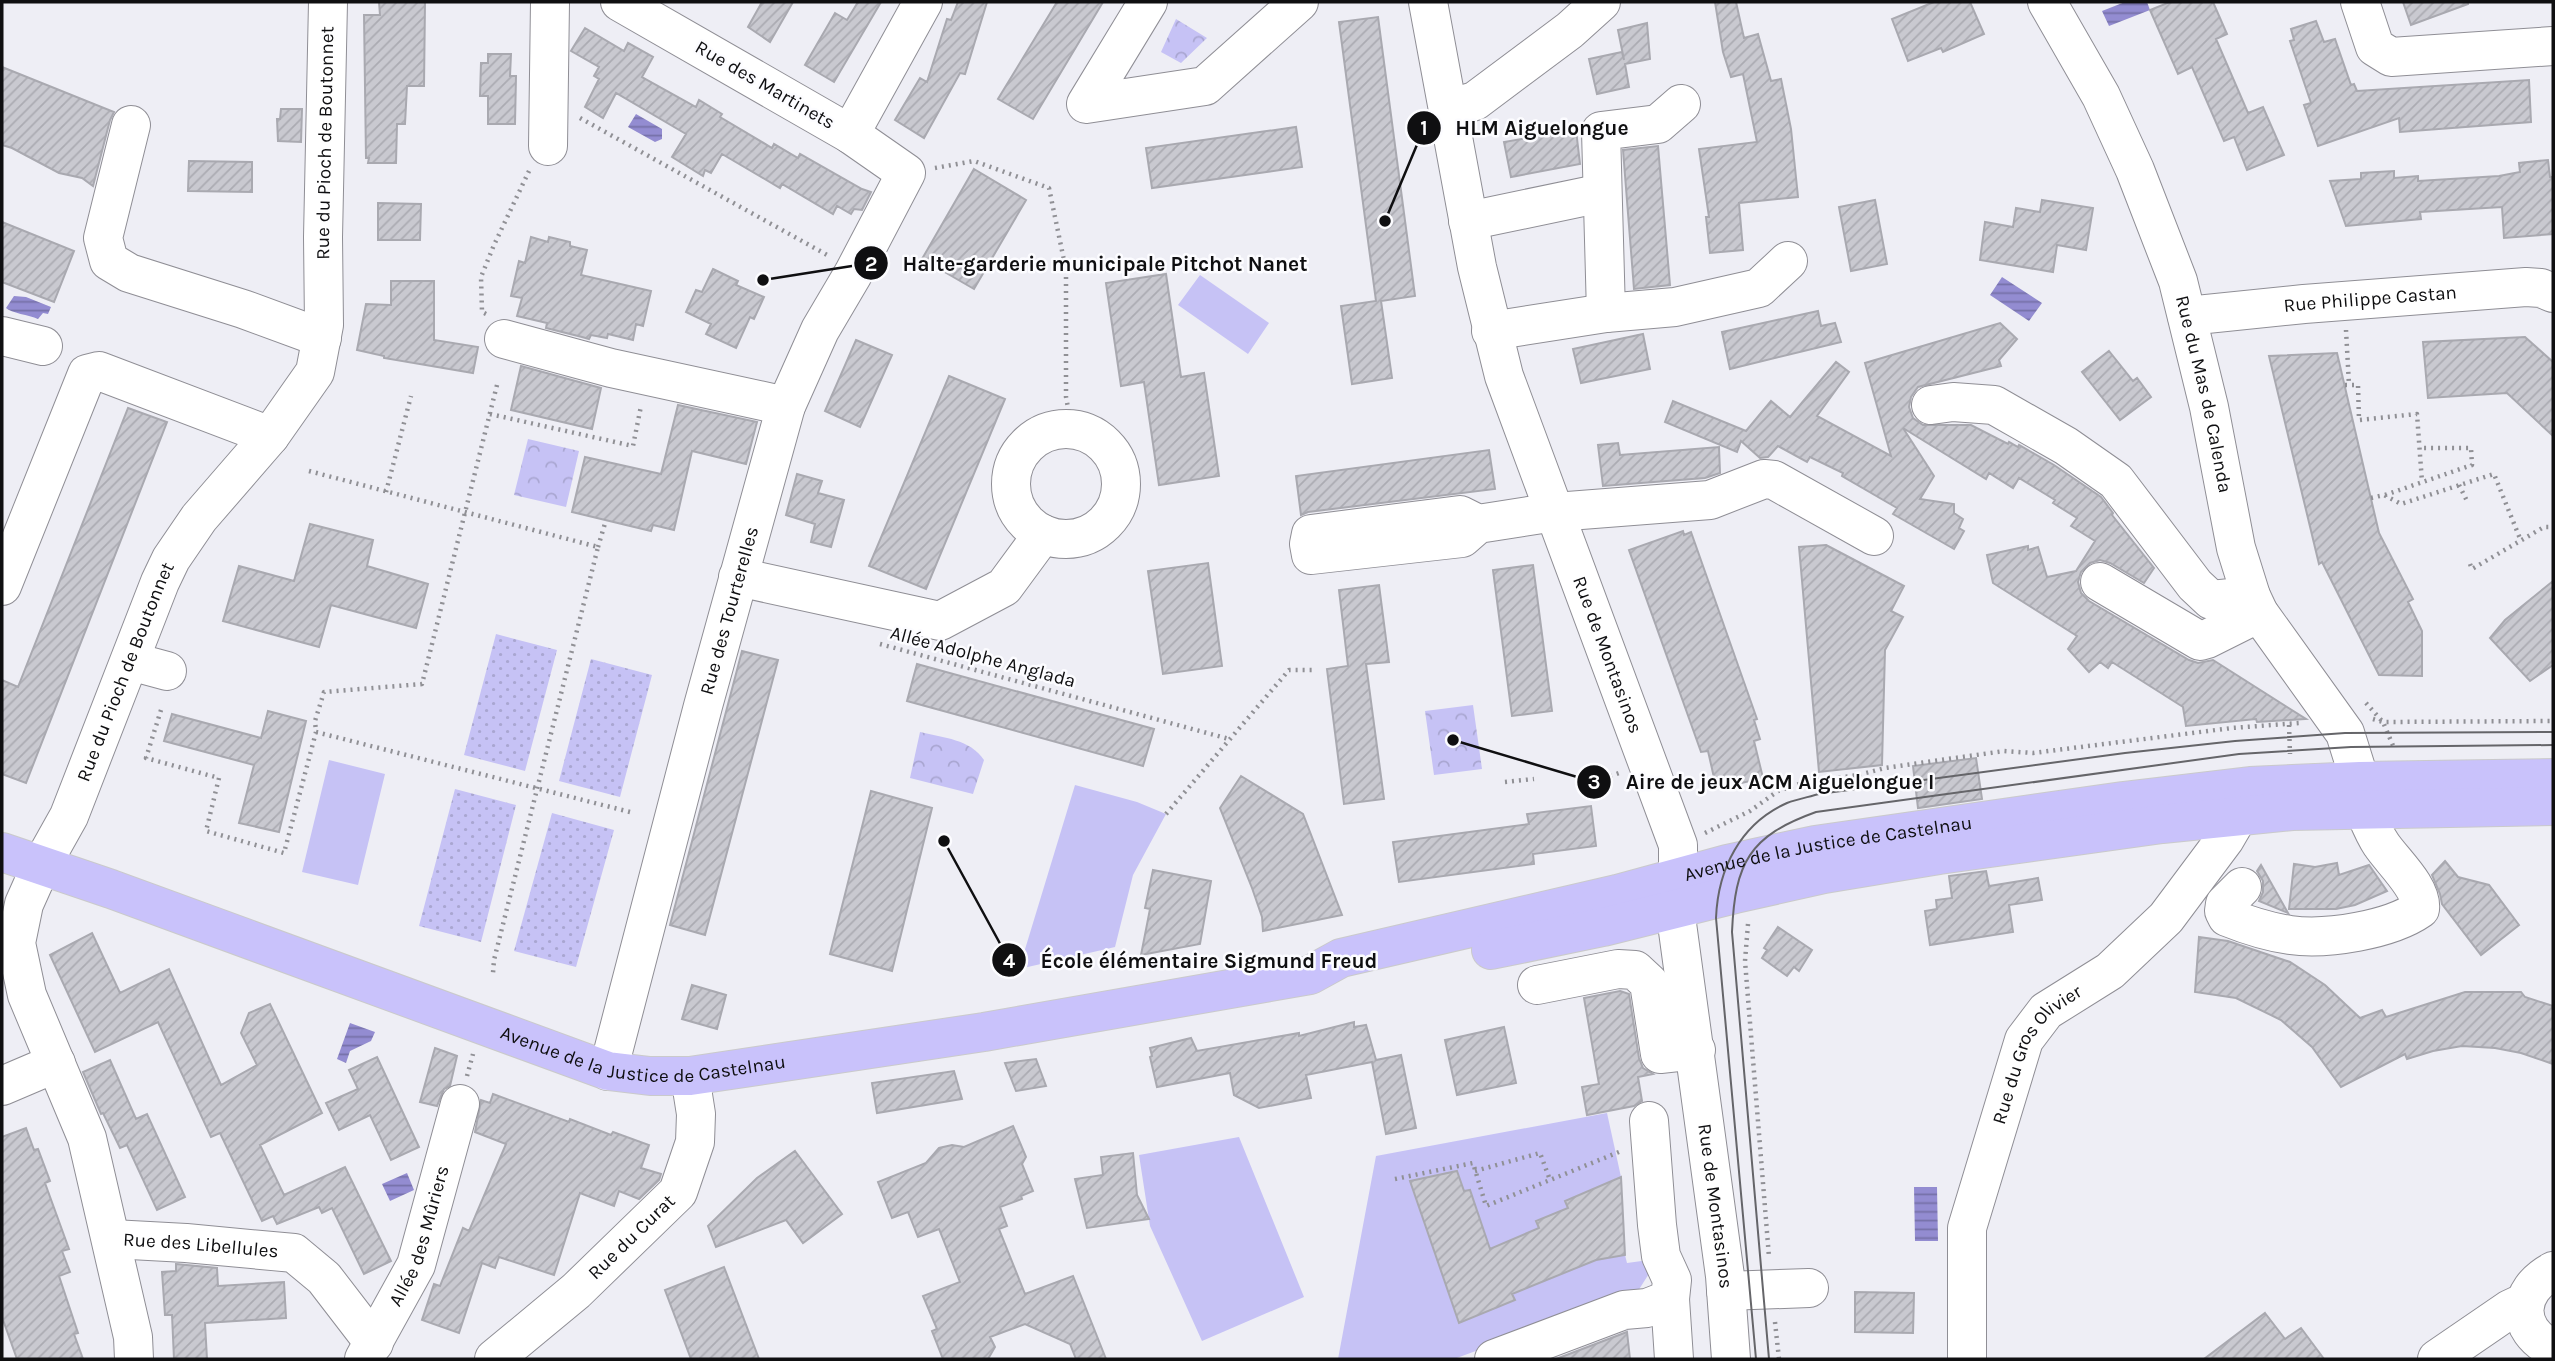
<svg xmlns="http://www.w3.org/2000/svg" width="2555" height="1361" viewBox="0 0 2555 1361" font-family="Karla,sans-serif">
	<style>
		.grass { fill: url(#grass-dots) }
		.park { fill: url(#park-crowns) }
		.garden { fill: #c6c2f5 }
		.water { fill: url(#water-rules) }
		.building { fill: url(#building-hatch); stroke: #a9a9b0; stroke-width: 2 }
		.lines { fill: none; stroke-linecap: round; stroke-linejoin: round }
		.minor-casing { stroke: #8f8e95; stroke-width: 40 }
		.major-casing { stroke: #cacacb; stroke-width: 40 }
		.path { stroke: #909095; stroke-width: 4.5; stroke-dasharray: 2 5; stroke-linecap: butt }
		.minor { stroke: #fff; stroke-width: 38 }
		.major { stroke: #c9c2fb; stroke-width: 38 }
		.tram { stroke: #656569; stroke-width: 2 }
		.labels { text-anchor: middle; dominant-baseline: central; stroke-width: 5; stroke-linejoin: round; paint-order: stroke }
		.street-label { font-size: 19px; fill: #0f0f11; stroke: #fcfcff }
		.leader { fill: none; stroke: #0f0f11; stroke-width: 2.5 }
		.callout-dot { fill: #0f0f11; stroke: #fcfcff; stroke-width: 2.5 }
		.mark-label { font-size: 21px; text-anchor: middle; font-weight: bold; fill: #fff }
		.callout-label { font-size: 21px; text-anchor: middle; font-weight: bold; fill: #0f0f11; stroke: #fcfcff; stroke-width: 5; stroke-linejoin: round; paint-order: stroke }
	</style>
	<defs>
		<pattern id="grass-dots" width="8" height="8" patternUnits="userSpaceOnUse" patternTransform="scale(1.75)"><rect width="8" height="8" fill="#c6c2f5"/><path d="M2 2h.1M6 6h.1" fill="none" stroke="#a9a6d1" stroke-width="1.8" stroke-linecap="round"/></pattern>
		<pattern id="park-crowns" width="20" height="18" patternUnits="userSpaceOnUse" patternTransform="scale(1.75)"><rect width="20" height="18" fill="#c6c2f5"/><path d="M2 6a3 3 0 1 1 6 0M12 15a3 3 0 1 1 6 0" fill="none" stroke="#a9a6d1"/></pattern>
		<pattern id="water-rules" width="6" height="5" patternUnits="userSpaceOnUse" patternTransform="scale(1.75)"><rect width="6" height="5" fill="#938cd1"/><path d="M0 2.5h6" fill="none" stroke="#7671a8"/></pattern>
		<pattern id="building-hatch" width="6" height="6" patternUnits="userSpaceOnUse" patternTransform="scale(1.75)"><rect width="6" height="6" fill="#c9c9d0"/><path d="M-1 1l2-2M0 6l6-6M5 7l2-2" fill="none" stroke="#ababb2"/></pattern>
	</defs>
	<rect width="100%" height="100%" fill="#eeeef5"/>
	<!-- grass -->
	<path class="grass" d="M496,634L557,650L525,771L464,755Z
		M591,659L652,675L620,797L559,781Z
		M455,789L516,805L481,942L419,926Z
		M552,813L614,830L576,967L514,951Z"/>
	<!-- park -->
	<path class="park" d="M1176,19L1207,38L1181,63L1161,52Z
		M528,439L579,451L566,507L514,495Z
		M1473,705L1482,769L1434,775L1425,711Z
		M920,732C944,738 970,739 984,760L973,794L910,778Z"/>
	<!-- garden -->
	<path class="garden" d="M1200,275L1269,323L1248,354L1178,305Z
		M329,760L385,774L358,885L302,872Z
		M1075,785L1137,802L1166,814L1133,875L1115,947L1019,969Z
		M1607,1113L1621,1177L1565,1201L1571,1215L1559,1212L1537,1221L1539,1228L1490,1249L1470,1190L1464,1191L1457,1171L1410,1181L1459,1323L1515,1300L1512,1294L1596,1260L1625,1255L1627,1263L1649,1260L1652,1269L1638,1291L1454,1359H1338L1376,1156Z
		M1239,1137L1304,1297L1202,1341L1150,1226L1139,1155Z"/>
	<!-- water -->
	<path class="water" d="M2125,2H2147L2150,10L2109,26L2102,11Z
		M636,114L662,129V139L655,142L628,127Z
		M2002,277L2042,303L2029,321L1990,295Z
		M14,296L26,297L51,307L48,314L43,313L38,319C29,315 11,313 6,308Z
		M350,1023L375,1032L371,1041L350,1051L346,1063L337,1059Z
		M407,1173L414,1190L390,1201L382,1184Z
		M1914,1187H1937L1938,1241H1915Z"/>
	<!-- building -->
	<path class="building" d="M379,2H425L424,86H407L405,124H397L396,163H368L369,158H366L364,15H380Z
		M762,2H793L770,42L748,27Z
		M858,2H881L834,82L805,65L835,13L847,20Z
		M958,2H987L965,74L960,73L924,138L895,120L920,78L927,82L947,19L951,20Z
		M1057,2H1103L1033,119L998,99Z
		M1715,2H1736L1744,38L1758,34L1771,81L1781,79L1791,129L1798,197L1739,203L1743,250L1710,253L1706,217H1709L1699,149L1757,142L1743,74L1731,77L1723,52Z
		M1934,2H1970L1984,34L1943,52L1941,48L1908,61L1892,19Z
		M2170,2H2213L2227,34L2216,39L2248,113L2263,107L2284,155L2247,170L2234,137L2224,141L2192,67L2178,74L2150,10Z
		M2403,2H2468V4L2411,25Z
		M1378,17L1415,296L1381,301L1392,378L1352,384L1341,306L1376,301L1339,22Z
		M2316,21L2324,42L2335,39L2351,85L2354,84L2357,91L2529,80L2531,122L2400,132L2399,118L2318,146L2304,105L2311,103L2290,41L2294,40L2291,29Z
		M1647,23L1650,59L1625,64L1629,87L1597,94L1589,59L1622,52L1624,60L1618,30Z
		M585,28L624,51L628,43L653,57L642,77L696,107L699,100L722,114L720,117L772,148L774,144L798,158L800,154L862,189L871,192L862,210L854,209L851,214L837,206L833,214L782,184L780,188L722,154L711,173L705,170L703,176L672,157L686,134L616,93L603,118L585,107L599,79L594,76L599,67L571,51Z
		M488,54H511L510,76H516L515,124H488V96H480L481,63H488Z
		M2,67L114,112L110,120L93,186L82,178L59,173L12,148L2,145Z
		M281,109H302L301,142L278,141L277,119H280Z
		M1296,127L1302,167L1152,188L1146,148Z
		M1576,130L1580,164L1511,177L1504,142Z
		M1658,146L1670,285L1634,289L1623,150Z
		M2548,160L2550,177H2553V234L2504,238L2502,207L2420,212L2421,219L2346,226L2330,181L2361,179V173L2394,171V178L2418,176V181L2499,176L2520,172L2519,163Z
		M189,161L252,162V192L188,191Z
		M974,169L1026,200L974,289L922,259Z
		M1875,200L1887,264L1851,271L1839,207Z
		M2042,200L2093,208L2086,250L2057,245L2053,272L1980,260L1985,222L2013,227L2016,208L2040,212Z
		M378,203L421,204L420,240H378Z
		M2,222L74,251L54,302L2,282Z
		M531,237L548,242L549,237L570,242V246L587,250L581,275L651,291L643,326L636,324L633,340L608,334L607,338L591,335L589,339L582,337L546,328L547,323L517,316L522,298L511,296L519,261L525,263Z
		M713,269L738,281L736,285L764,297L754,319L750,317L736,348L706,334L711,324L686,312L696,290L702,292Z
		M1166,274L1181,377L1204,373L1219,476L1159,485L1144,382L1121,386L1106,283Z
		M391,281H434V340L478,347L473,373L384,358V356L357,350L366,304L391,305Z
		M1818,311L1821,326L1835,323L1841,342L1730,369L1722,332Z
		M2000,323L2017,339L1999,360L2001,366L1918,387L1911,397L1909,407L1913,418L1923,425H1971L2008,444L2009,442L2018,447L2019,445L2054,465L2101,497L2113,513L2112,515L2154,568L2144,583L2110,563L2100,560L2090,563L2081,572L2078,582L2081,593L2089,601L2189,660L2198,663L2213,660L2306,719L2257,722L2256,719L2186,726L2183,707L2112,662L2108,668L2100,662L2089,672L2068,649L2077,636L1993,583L1987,555L2028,546V550L2038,547L2047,577L2076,571L2095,541L2071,526L2077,518L2053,503L2055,500L2019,478L2013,488L1989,473L1986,479L1903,428L1934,476L1920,499L1954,504V513L1963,519L1959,528L1964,531L1954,549L1893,514L1897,508L1842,476L1843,473L1810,457L1807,462L1778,446L1768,457L1760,458L1741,441L1737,452L1665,422L1673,401L1746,431L1771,401L1790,417L1836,362L1849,372L1817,416L1891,456L1865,363Z
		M1643,334L1650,369L1581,383L1573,349Z
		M2525,337L2553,362V436L2507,393L2428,398L2423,342Z
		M856,340L892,355L860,427L825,411Z
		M2109,351L2133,381L2137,378L2151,397L2120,420L2082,372Z
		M2337,353L2379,533L2413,599L2408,602L2422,631V676L2379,675L2322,562L2319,564L2269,356Z
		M521,366L601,388L592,429L511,410Z
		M949,376L1005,399L926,589L869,566Z
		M678,405L757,422L746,464L692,451L674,530L653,525L651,531L572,512L585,457L661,474Z
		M128,408L167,422L26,783L2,774V680L18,687Z
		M1618,443L1620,455L1719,447L1720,473L1705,478L1603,486L1598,445Z
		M1489,450L1495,489L1308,512L1301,515L1296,476Z
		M797,474L822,481L818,493L844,500L831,547L811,542L815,524L786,515Z
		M310,524L373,540L367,566L428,584L416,628L331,605L319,647L223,621L239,566L294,581Z
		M1683,531L1684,535L1691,532L1757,719L1754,720L1760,739L1754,741L1763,778L1737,784L1736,778L1715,782L1708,751L1701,752L1629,550Z
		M1826,545L1904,586L1891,611L1903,617L1885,650L1882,765L1819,772L1799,547Z
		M1208,563L1222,666L1163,674L1148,571Z
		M1533,565L1552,711L1512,716L1493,570Z
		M2553,581V665L2530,681L2490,638L2505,620Z
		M1379,585L1389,662L1366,664L1384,799L1344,804L1327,669L1348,666L1339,590Z
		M742,651L778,660L705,935L670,925Z
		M917,664L1154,729L1143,766L907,701Z
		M268,711L306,721L279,832L239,823L254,765L164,741L172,714L261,738Z
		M1976,758L1982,799L1918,808L1913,766Z
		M1241,776L1303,814L1342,915L1263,931L1262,917L1252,888L1220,808Z
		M871,791L932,808L892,971L830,954Z
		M1591,806L1596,846L1533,854L1534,864L1399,882L1393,842L1529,824L1527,814Z
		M2445,861L2458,877L2489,885L2519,925L2481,955L2442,904L2440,894L2432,875Z
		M2337,863L2339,875L2369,865L2387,891L2355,905L2336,909H2289L2294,864L2315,867Z
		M2261,865L2288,913L2259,901L2263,892V881L2257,871Z
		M1153,870L1211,881L1200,944L1141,955L1150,909L1145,908Z
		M1986,871L1989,886L2038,878L2042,900L2009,905L2013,932L1930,945L1925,911L1937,909L1936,900L1952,898L1949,876Z
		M1778,927L1812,950L1799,971L1794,967L1787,976L1762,958L1767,950L1764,948Z
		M92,933L120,993L169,969L221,1085L257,1065L241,1033L249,1013L270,1004L322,1113L260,1145L284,1195L345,1167L391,1261L364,1274L332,1208L322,1213L319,1207L277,1224L273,1216L262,1221L220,1133L211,1137L158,1022L95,1052L50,955Z
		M2199,937L2228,941L2290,962L2325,985L2360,1018L2382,1010L2386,1017L2465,992H2521L2525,997L2553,1006V1064L2521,1053L2495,1048L2462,1046L2433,1051L2407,1059L2405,1054L2341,1087L2312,1047L2281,1020L2236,998L2195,992Z
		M692,985L726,995L717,1029L682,1019Z
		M1620,991L1629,994L1639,1058L1643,1068L1653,1074L1638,1077L1642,1101L1634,1106L1587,1115L1582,1087L1599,1084L1584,998Z
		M1354,1022V1027L1366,1025L1376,1060L1401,1055L1416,1128L1386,1134L1372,1062L1306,1075L1311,1098L1259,1108L1234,1095L1230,1073L1157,1087L1150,1057L1152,1056L1150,1048L1191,1038L1197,1051L1299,1033V1036Z
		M1504,1027L1516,1083L1457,1095L1445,1040Z
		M435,1048L457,1056L450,1086L444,1089L437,1106L420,1102Z
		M377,1057L419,1147L391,1160L370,1115L339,1130L326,1103L358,1089L349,1070Z
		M1036,1059L1046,1086L1016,1091L1005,1063Z
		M110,1060L136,1119L147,1114L185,1197L157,1210L127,1145L120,1148L103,1113L101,1114L83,1072Z
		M954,1071L962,1099L877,1113L872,1083Z
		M493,1094L569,1122L570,1119L611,1135L613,1132L649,1145L641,1168L661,1174L659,1180L639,1199L619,1191L614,1206L580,1193L554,1275L499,1257L495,1268L482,1263L459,1333L422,1320L434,1284L440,1286L463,1228L469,1231L506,1144L475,1132L481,1100L490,1103Z
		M1013,1126L1026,1157L1022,1164L1033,1191L1021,1196L1022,1199L1000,1207L1007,1226L999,1229L1025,1294L1073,1276L1106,1359H1076L1070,1344L1025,1324L990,1337L995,1347L988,1359H943L932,1331L937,1329L923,1296L960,1282L939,1229L918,1237L908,1212L892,1218L878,1182L926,1163L939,1148L952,1145L964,1147Z
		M26,1128L34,1150L38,1149L50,1181L45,1183L69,1249L62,1251L70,1272L59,1276L78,1333L74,1334L83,1359H17L2,1317V1137Z
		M795,1151L842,1214L803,1243L786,1220L716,1247L708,1226L757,1178Z
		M1133,1153L1137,1195L1149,1219L1087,1228L1075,1179L1103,1175L1101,1157Z
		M1457,1171L1464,1191L1470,1190L1490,1249L1539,1228L1536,1221L1568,1208L1565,1201L1621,1177L1625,1255L1596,1260L1512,1294L1515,1300L1459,1323L1410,1181Z
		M176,1264L217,1268L218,1286L284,1282L286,1318L205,1323L207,1359H174L172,1315H165L162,1272L176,1271Z
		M724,1267L759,1359H691L665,1290Z
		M1855,1292L1914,1293L1913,1333L1855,1332Z
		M2265,1313L2285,1339L2301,1328L2324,1359H2204Z
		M1627,1332L1630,1359H1556Z"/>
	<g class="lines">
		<!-- minor casing -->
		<g class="minor-casing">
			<g id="minor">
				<path d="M1148,2L1086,104L1205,86L1299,2"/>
				<path id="s1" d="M1428,2L1477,267L1504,376L1678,845V877L1675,909L1725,1276L1731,1359"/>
				<path id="s2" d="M2047,2L2101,96L2135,170L2178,281L2209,407L2236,548L2251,596L2259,613L2345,733L2360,781"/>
				<path d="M2360,2L2375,47L2391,57L2553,46"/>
				<path d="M1448,109L1475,101L1570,30L1601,2"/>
				<path d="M131,125L103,238L109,261L129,273L243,309L322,338"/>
				<path d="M850,134L923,2"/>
				<path d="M548,146L550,2"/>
				<path d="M1468,221L1602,193"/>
				<path d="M1606,313L1601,131L1658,124L1681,104"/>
				<path id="s3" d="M2187,316L2304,304L2526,287L2541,288L2553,293"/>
				<path d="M1491,331L1606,313L1675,307L1759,288L1788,261"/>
				<path d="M2,336L43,346"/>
				<path d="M504,339L611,368L786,406"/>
				<path d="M1931,405L1953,402L1994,405L2066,446L2116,481L2195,585L2211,600L2251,596"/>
				<circle cx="1066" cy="484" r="55"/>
				<path d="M1478,524L1460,515L1311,534L1309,544L1311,555L1462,538L1478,524L1555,512L1710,500L1764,479L1774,480L1874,536"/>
				<path d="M738,577L940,621L1004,587L1043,534"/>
				<path d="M2100,582L2200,641L2207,639L2259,613"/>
				<path d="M2,586L87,374L99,371L270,436"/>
				<path d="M130,661L167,671"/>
				<path d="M2242,887L2225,904L2224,911L2227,917C2247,925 2269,932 2290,935C2327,940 2390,930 2420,909C2423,888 2392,861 2381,844C2374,834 2369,821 2364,809"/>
				<path d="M1537,985L1618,969L1635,970L1649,983L1660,1054L1696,1050"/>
				<path id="s4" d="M608,1071L703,706L786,406L820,330L853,274L906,173L850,134L620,2"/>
				<path d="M2,1086L56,1063"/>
				<path id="s5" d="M112,1239L186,1243L294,1253L324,1278L374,1343"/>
				<path d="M2553,1271C2516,1291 2514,1329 2553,1349"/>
				<path d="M1726,1291L1809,1288"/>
				<path d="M1670,1299L1674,1359"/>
				<path id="s6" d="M134,1359L133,1337L87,1138L27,995L16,943L24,904L41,866L69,816L160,582L171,559L199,518L270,436L315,372L324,325L323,237L328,2"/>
				<path id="s7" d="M364,1359L416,1265L460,1104"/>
				<path id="s8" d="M494,1359L576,1291L678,1192L695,1142L696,1114L690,1076"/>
				<path d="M1494,1359L1624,1310L1647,1308L1670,1299L1672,1280L1661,1256L1657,1225L1649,1121"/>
				<path id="s9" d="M1967,1359V1228L2024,1040L2046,1011L2110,971L2166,918L2225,839L2239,815"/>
				<path d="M2437,1359L2510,1309L2525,1302"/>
			</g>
		</g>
		<!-- major casing -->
		<g class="major-casing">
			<g id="major">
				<path id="s10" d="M2,852L111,889L608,1071L650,1076H690L984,1032L1310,975L1341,958L1617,894L1727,864L1815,845L2123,801L2250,786L2360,781L2553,778"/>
				<path d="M1491,950L1603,927L1735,894L1824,874L1939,855L2162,824L2292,811L2553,806"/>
			</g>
		</g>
		<!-- path -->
		<path class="path" d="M580,118L829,256
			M935,168L974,161L1049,188L1066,270V397L1072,429
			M486,314L482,312L481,277L494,245L529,171
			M2346,330L2349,385
			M497,385L422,684L324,692L315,721L316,732L634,813
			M2345,385H2358L2359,420L2417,414L2422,482
			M490,414L633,446L641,406
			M309,471L598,547L494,960L493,973
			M2459,485L2467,501
			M386,492L411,396
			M2385,495L2472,465L2471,448H2419
			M2371,498L2384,495L2401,504L2494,474L2521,541
			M598,547L606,520
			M2470,564L2472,569L2544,527H2553
			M880,644L1229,739
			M2366,703L2383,722L2394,748
			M161,710L146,758L219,778L206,831L284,853L316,732
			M2373,719L2383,722L2553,721
			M2289,725L2290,754
			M1583,773L1605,778L1619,773
			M1859,776L1869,782
			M1505,782L1534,779
			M1166,814L1289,670H1316
			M1705,833L1750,811L1778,791L1805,782L1858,775L1885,768L2004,751L2033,753L2232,728L2299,723
			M1748,924L1745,961L1769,1257
			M467,1076L473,1054
			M1475,1171L1540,1153L1550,1180
			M1395,1179L1473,1163L1486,1206L1619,1152
			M1775,1322L1779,1359"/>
		<!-- minor -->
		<use href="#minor" class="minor"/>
		<!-- major -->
		<use href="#major" class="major"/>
		<!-- tram -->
		<path class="tram" d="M1756,1359L1716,918C1718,869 1740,824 1787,803C1797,799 1809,797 1819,794L2125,753L2235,741L2345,733L2553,732
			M1769,1359L1732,932C1735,863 1749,836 1816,812L2239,754L2351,747L2553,745"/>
	</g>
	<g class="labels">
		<!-- street labels -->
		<g class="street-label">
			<text transform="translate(765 85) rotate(30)">Rue des Martinets</text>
			<text stroke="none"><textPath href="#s6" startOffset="1316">Rue du Pioch de Boutonnet</textPath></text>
			<text stroke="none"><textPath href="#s3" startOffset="184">Rue Philippe Castan</textPath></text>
			<text stroke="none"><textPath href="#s2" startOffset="425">Rue du Mas de Calenda</textPath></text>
			<text stroke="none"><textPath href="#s4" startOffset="476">Rue des Tourterelles</textPath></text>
			<text stroke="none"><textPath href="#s1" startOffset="679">Rue de Montasinos</textPath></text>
			<text transform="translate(983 657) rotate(15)">Allée Adolphe Anglada</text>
			<text stroke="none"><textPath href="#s6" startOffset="728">Rue du Pioch de Boutonnet</textPath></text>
			<text stroke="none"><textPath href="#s10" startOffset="1890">Avenue de la Justice de Castelnau</textPath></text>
			<text stroke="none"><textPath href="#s10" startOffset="677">Avenue de la Justice de Castelnau</textPath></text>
			<text stroke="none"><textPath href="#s9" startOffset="322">Rue du Gros Olivier</textPath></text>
			<text stroke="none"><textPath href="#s1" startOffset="1246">Rue de Montasinos</textPath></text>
			<text stroke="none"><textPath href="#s7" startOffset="136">Allée des Mûriers</textPath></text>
			<text stroke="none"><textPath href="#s8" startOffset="184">Rue du Curat</textPath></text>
			<text stroke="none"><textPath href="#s5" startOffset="89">Rue des Libellules</textPath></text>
		</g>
	</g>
	<!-- callouts -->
	<path class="leader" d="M1385 221L1424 128M763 280L871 263M1453 740L1594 782M944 841L1009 960"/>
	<g class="callout-dot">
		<circle cx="1385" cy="221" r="7"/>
		<circle cx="763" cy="280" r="7"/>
		<circle cx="1453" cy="740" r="7"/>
		<circle cx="944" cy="841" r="7"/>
		<circle cx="1424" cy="128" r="18"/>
		<circle cx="871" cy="263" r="18"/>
		<circle cx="1594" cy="782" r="18"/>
		<circle cx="1009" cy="960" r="18"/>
	</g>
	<g class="mark-label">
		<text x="1424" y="135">1</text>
		<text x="871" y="271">2</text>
		<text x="1594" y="789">3</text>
		<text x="1009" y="968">4</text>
	</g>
	<g class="callout-label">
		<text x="1542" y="135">HLM Aiguelongue</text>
		<text x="1105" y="271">Halte-garderie municipale Pitchot Nanet</text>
		<text x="1780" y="789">Aire de jeux ACM Aiguelongue I</text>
		<text x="1209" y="968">École élémentaire Sigmund Freud</text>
	</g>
	<!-- border -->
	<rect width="2555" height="1361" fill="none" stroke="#0f0f11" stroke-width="7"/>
</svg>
